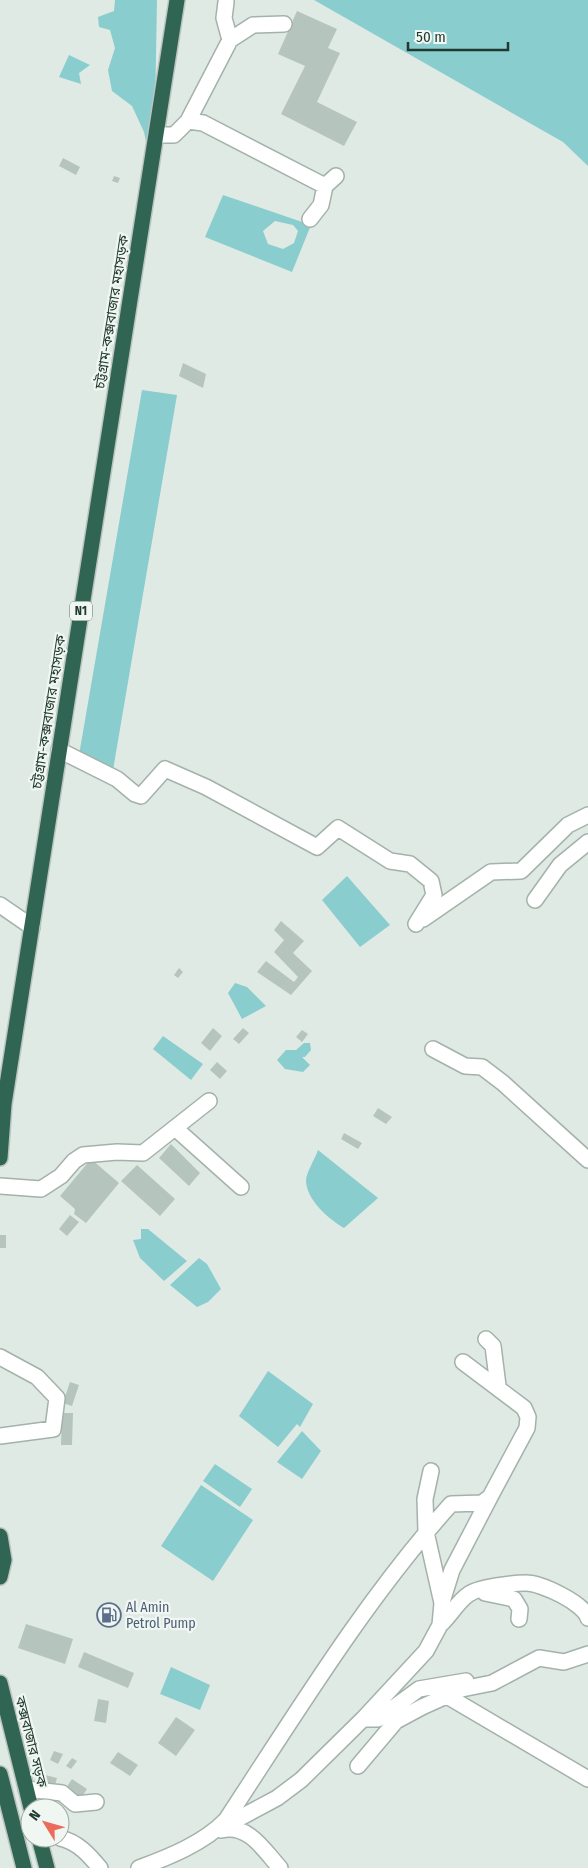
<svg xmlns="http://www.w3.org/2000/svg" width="588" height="1868" viewBox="0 0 588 1868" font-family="'Fira Sans Condensed','Noto Sans Bengali',sans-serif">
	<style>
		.water { fill: #8acdce; fill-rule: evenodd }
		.building { fill: #b5c5bd }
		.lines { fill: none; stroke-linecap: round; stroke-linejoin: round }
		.minor-casing { stroke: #a3b2aa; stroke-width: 18 }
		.highway-casing { stroke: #bcc4c1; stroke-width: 18 }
		.minor { stroke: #fff; stroke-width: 15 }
		.highway { stroke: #2f6552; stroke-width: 15 }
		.labels { text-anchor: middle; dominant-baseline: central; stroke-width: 4.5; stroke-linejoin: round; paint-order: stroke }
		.shield { fill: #f0f7f3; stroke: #5f736a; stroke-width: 1 }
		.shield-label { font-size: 12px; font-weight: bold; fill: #213a30 }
		.street-label { font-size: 14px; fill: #213a30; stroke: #f0f7f3 }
		.service-label { font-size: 14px; fill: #4e5e75; stroke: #f0f7f3; text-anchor: start }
	</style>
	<rect width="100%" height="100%" fill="#e0eae4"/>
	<!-- water -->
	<path class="water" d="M115,0H157L155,113L150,172L140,176L149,156L144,132L132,106L112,91L108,70L115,48L110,30L99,27L98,17L114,11Z
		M314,0H588V166L563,142Z
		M69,55L90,65L79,73L81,84L59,77Z
		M223,195L311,225L292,272L205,237ZM275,221L293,225L298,231L294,243L283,249L268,244L263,231Z
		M142,390L177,395L113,770L79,755Z
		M347,876L390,925L360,947L322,900Z
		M235,983L247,987L266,1006L242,1019L228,993Z
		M163,1036L203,1064L191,1080L153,1049Z
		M304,1043H310L311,1050L305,1057H302L310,1065L303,1072L285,1069L277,1060L286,1050H296Z
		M318,1150L378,1198L344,1228C329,1219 306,1200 306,1180C307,1171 315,1159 318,1150Z
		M141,1229H148L187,1261L164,1281L140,1258L133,1240L141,1239Z
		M199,1258L207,1264L221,1289L208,1302L197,1307L170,1285Z
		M268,1371L313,1404L300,1427L297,1424L278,1447L239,1416Z
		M302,1431L321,1451L302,1479L277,1462Z
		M215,1464L252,1489L240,1507L203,1481Z
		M201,1485L253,1520L213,1581L161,1546Z
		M171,1667L210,1685L200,1710L160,1694Z"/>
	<!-- building -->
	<path class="building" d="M297,11L337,29L328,48L340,53L317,102L357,122L344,146L281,114L305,66L278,54Z
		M63,158L80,167L76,175L59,166Z
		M114,176L120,178L118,183L112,181Z
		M183,363L206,374L203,388L179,376Z
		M281,921L304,941L293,953L312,971L291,995L257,972L266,961L294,982L298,977L274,952L284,940L274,930Z
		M179,968L183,972L178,978L174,975Z
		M213,1028L222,1036L210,1051L201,1043Z
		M243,1028L249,1033L239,1044L233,1039Z
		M302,1030L308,1034L302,1042L296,1037Z
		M217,1062L227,1071L220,1079L210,1070Z
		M378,1108L392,1117L386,1124L373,1116Z
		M344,1133L362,1143L358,1149L341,1139Z
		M171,1144L200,1173L189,1186L159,1158Z
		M91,1159L119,1183L86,1223L74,1214L75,1209L60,1196Z
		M137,1165L175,1199L160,1216L121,1181Z
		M70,1215L79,1222L67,1236L59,1229Z
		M0,1235H6V1248H0Z
		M70,1382L79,1385L72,1406L63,1403Z
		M62,1413H73L72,1445H61Z
		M26,1624L73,1639L65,1664L18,1648Z
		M84,1652L134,1673L128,1688L78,1667Z
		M98,1699L109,1701L106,1723L94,1721Z
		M176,1717L195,1730L176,1756L158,1743Z
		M54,1751L63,1754L58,1764L50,1760Z
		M118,1752L138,1765L130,1776L110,1763Z
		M72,1758L77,1761L71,1769L66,1766Z
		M41,1774L57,1778L55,1785L39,1781Z
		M72,1779L87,1789L79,1801L64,1791Z"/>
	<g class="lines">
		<!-- minor casing -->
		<g class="minor-casing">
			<path id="minor" d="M226,2L224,18L230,40
				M188,121L203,123L325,186L336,176
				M156,135H174L188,121L230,40L253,25L284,24
				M310,219L321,205L325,186
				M59,750L117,779L135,794L141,796L165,769L206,787L317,847L338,828L390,861L410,864L431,881L434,895L416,924
				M535,900L560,865L588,842
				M0,905L32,927
				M423,919L491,872L521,871L568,825L588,815
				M433,1049L465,1066L482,1067L503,1083L588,1160
				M175,1128L241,1187
				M0,1186L41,1189L61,1176L74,1161L83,1155L117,1152L143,1153L209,1101
				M486,1339L493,1346L498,1386
				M0,1357L37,1377L57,1398L53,1429L0,1436
				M485,1593L514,1599L520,1609L519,1619
				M442,1602L452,1570L490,1497
				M440,1625C450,1616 458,1601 469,1594C479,1587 513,1583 526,1583C541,1583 584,1603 588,1618
				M447,1696L588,1779
				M363,1719H378L419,1689L466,1681
				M358,1766L396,1721L422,1707L462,1689L492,1683L539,1658L564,1662L588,1654
				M26,1789L62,1793L75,1804L96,1802
				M223,1827L277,1798L301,1780L363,1719L426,1651L440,1625L442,1603L426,1532L425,1499L431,1471
				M221,1830C248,1823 264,1850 280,1868
				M60,1838C78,1842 89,1855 100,1868
				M139,1868C169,1857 204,1843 226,1820C297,1712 365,1600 451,1504L482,1503L490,1497L527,1428L528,1417L524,1408L463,1362"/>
		</g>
		<!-- highway casing -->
		<g class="highway-casing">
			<path id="highway" d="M0,1158L4,1104L177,0
				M0,1536L4,1560L0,1577
				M0,1683L31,1808
				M0,1774L24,1868
				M39,1838L47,1868"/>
		</g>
		<!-- minor -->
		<use href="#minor" class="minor"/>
		<!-- highway -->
		<use href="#highway" class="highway"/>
	</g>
	<!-- icons -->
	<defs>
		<g id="fuel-ring" transform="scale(1.25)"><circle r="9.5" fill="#f0f7f3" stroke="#5c6f8a" stroke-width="1.5"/><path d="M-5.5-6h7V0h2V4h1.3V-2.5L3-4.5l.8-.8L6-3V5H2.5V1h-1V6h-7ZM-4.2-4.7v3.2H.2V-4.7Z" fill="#5c6f8a"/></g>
	</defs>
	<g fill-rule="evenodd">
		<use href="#fuel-ring" x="109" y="1615"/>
	</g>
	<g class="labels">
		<!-- shield labels -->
		<rect class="shield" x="70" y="601.5" width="22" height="19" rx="4"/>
		<g class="shield-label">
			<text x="81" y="611">N1</text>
		</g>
		<!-- street labels -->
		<g class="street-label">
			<text transform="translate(112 312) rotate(-81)">চট্টগ্রাম-কক্সবাজার মহাসড়ক</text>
			<text transform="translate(49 712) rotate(-81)">চট্টগ্রাম-কক্সবাজার মহাসড়ক</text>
			<text transform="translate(31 1742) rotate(76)">কক্সবাজার সড়ক</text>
		</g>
		<!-- service labels -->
		<g class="service-label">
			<text x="126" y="1607">Al Amin<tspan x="126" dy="16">Petrol Pump</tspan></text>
		</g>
	</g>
	<!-- north arrow -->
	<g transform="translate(45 1823) rotate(307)"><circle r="24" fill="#f0f7f3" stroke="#9daba5"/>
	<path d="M0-4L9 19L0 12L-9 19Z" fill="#ec6b5c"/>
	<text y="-8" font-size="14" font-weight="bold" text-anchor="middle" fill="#213a30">N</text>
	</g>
	<!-- scale -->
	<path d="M408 42v8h100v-8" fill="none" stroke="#213a30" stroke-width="2.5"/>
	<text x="416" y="42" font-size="15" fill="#213a30" stroke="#f0f7f3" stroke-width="4" paint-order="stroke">50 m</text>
</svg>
